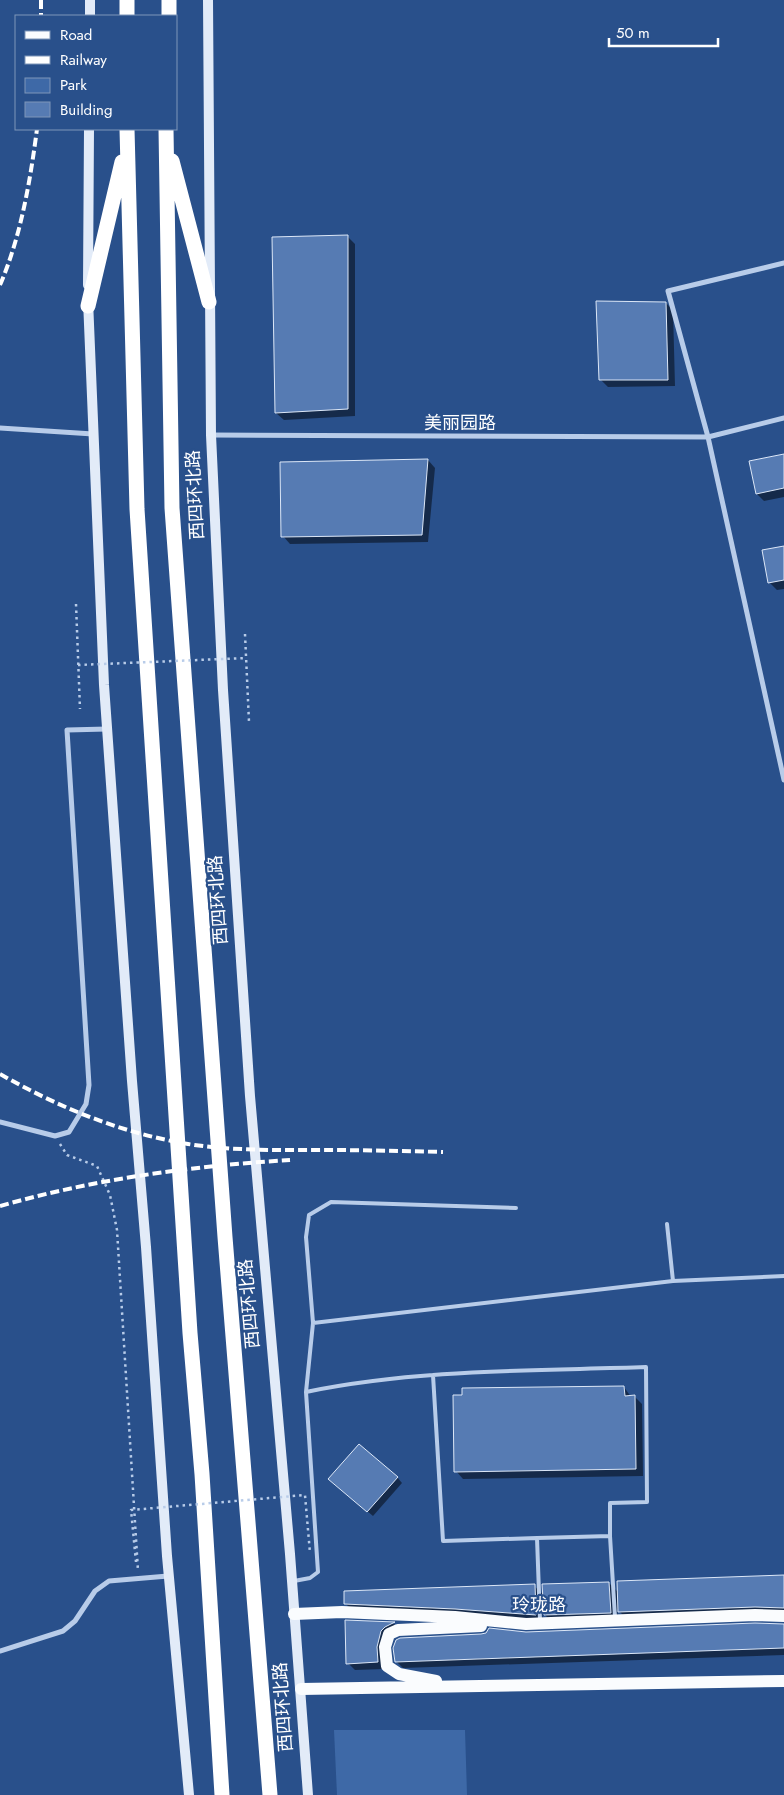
<svg xmlns="http://www.w3.org/2000/svg" width="784" height="1795" viewBox="0 0 784 1795" font-family="Jost,'Noto Sans SC',sans-serif">
	<style>
		.green { fill: #3e69a7 }
		.shadow { fill: #0007 }
		.building { fill: #567bb3; stroke: #dce7f7 }
		.lines { fill: none; stroke-linecap: round; stroke-linejoin: round }
		.path { stroke: #b8cce9; stroke-width: 2.5; stroke-dasharray: 2.5 4; stroke-linecap: butt }
		.lane { stroke: #b8cce9; stroke-width: 4 }
		.street { stroke: #b8cce9; stroke-width: 5 }
		.secondary { stroke: #e2ebf8; stroke-width: 10 }
		.primary { stroke: #fafcfe; stroke-width: 12 }
		.highway { stroke: #fff; stroke-width: 15 }
		.rail { stroke: #fff; stroke-width: 4; stroke-dasharray: 9 4; stroke-linecap: butt }
		.path-bridge { stroke: #b8cce9; stroke-width: 2.5; stroke-dasharray: 2.5 4; stroke-linecap: butt }
		.labels { text-anchor: middle; dominant-baseline: central; stroke-width: 4.5; stroke-linejoin: round; paint-order: stroke }
		.street-label { font-size: 18px; fill: #fff; stroke: #29508b }
	</style>
	<rect width="100%" height="100%" fill="#29508b"/>
	<!-- green -->
	<path class="green" d="M334,1730H465L467,1795H337Z"/>
	<!-- shadow -->
	<path class="shadow" d="M348,237L355,244V416L284,420L276,413Z
		M666,303L673,310L675,386L608,387L601,380Z
		M784,455V497L764,501L757,494Z
		M428,460L435,468L428,542L290,544L283,536L281,464Z
		M784,547V589L777,590L770,583Z
		M624,1387L631,1397H635L642,1404L643,1476L463,1479L456,1471Z
		M397,1477L402,1483L373,1516L335,1484Z
		M784,1577V1614L627,1619L617,1609L618,1619L552,1622L542,1612L543,1622L353,1611L345,1603L534,1586L544,1595L609,1583L619,1593Z
		M346,1622L394,1624L401,1630L393,1634L385,1669L355,1670L348,1663Z
		M784,1625V1655L403,1668L396,1661L526,1633Z"/>
	<!-- building -->
	<path class="building" d="M348,235V409L275,413L272,237Z
		M596,301L666,302L668,380H599Z
		M784,454V488L756,494L749,461Z
		M428,459L422,535L281,537L280,462Z
		M784,546V580L768,583L762,550Z
		M624,1386L625,1396L635,1395L636,1469L454,1472L453,1395H462V1388Z
		M359,1444L398,1477L367,1512L328,1479Z
		M784,1575V1608L755,1607L618,1612L617,1581Z
		M609,1582L611,1613L544,1615L542,1584Z
		M535,1584L536,1615L455,1609L344,1604V1591Z
		M345,1620L395,1622L385,1627L381,1631L377,1647L378,1662L346,1664Z
		M755,1623L784,1624V1648L395,1662L393,1648L396,1640L400,1638L481,1634L486,1633L489,1628L526,1632Z"/>
	<g class="lines">
		<!-- path -->
		<path class="path" d="M76,604L80,709
			M245,634L249,722
			M60,1144L67,1155L97,1166L110,1195L117,1230L138,1571"/>
		<!-- lane -->
		<path class="lane" d="M667,1224L673,1281
			M313,1323L306,1237L309,1215L331,1202L516,1208
			M433,1375L443,1541L537,1538L540,1620
			M306,1392C418,1369 533,1371 646,1367L647,1502L610,1503V1536
			M537,1538L610,1536L615,1617
			M294,1581L310,1578L318,1572L306,1392L313,1323L673,1281L784,1276"/>
		<!-- street -->
		<path class="street" d="M784,263L668,291L708,437L784,780
			M0,428L93,434
			M211,435L708,437L784,418
			M0,1122L55,1136L69,1132L86,1104L89,1085L67,730L107,729
			M0,1651L63,1631L75,1621L95,1591L109,1581L168,1576"/>
		<!-- secondary -->
		<path class="secondary" d="M208,0L211,435L223,690L250,1096L290,1554L308,1795
			M90,16V0
			M88,285L89,129
			M88,300L104,685L132,1081L146,1247L167,1556L189,1795"/>
		<!-- primary -->
		<path class="primary" d="M294,1614L342,1612L455,1617L526,1624L755,1615L784,1616
			M436,1681L399,1674L387,1666L385,1647L389,1634L398,1630L481,1626
			M301,1689L784,1681"/>
		<!-- highway -->
		<path class="highway" d="M127,16V0
			M169,16V0
			M127,129L137,509L190,1333L202,1474L222,1795
			M166,129L172,508L225,1237L270,1795
			M172,161L209,302
			M88,306L122,162"/>
		<!-- rail -->
		<path class="rail" d="M41,0V16
			M0,285C21,236 30,182 37,129
			M0,1074C58,1107 121,1133 188,1144C233,1151 279,1150 325,1150C364,1150 403,1151 443,1152
			M0,1206C95,1179 191,1166 290,1160"/>
		<!-- path-bridge -->
		<path class="path-bridge" d="M78,665L246,658
			M136,1562L131,1510L305,1495L310,1553"/>
	</g>
	<g class="labels">
		<!-- street labels -->
		<g class="street-label">
			<text x="460" y="423">美丽园路</text>
			<text transform="translate(195 495) rotate(-93)">西四环北路</text>
			<text transform="translate(218 900) rotate(-94)">西四环北路</text>
			<text transform="translate(249 1304) rotate(-95)">西四环北路</text>
			<text x="539" y="1605">玲珑路</text>
			<text transform="translate(283 1707) rotate(-94)">西四环北路</text>
		</g>
	</g>
	<!-- legend -->
	<rect x="15" y="15" width="162" height="115" fill="#29508b" stroke="#7f96b9"/>
	<rect x="25" y="31" width="25" height="8" fill="#fafcfe" stroke="#7f96b9"/>
	<text x="60" y="40" font-size="15" fill="#ffffff">Road</text>
	<rect x="25" y="56" width="25" height="8" fill="#ffffff" stroke="#7f96b9"/>
	<text x="60" y="65" font-size="15" fill="#ffffff">Railway</text>
	<rect x="25" y="78" width="25" height="15" fill="#3e69a7" stroke="#7f96b9"/>
	<text x="60" y="90" font-size="15" fill="#ffffff">Park</text>
	<rect x="25" y="102" width="25" height="15" fill="#567bb3" stroke="#7f96b9"/>
	<text x="60" y="115" font-size="15" fill="#ffffff">Building</text>
	<!-- scale -->
	<path d="M609 38v8h109v-8" fill="none" stroke="#ffffff" stroke-width="2.5"/>
	<text x="616" y="38" font-size="15" fill="#ffffff" stroke="#29508b" stroke-width="4" paint-order="stroke">50 m</text>
</svg>
